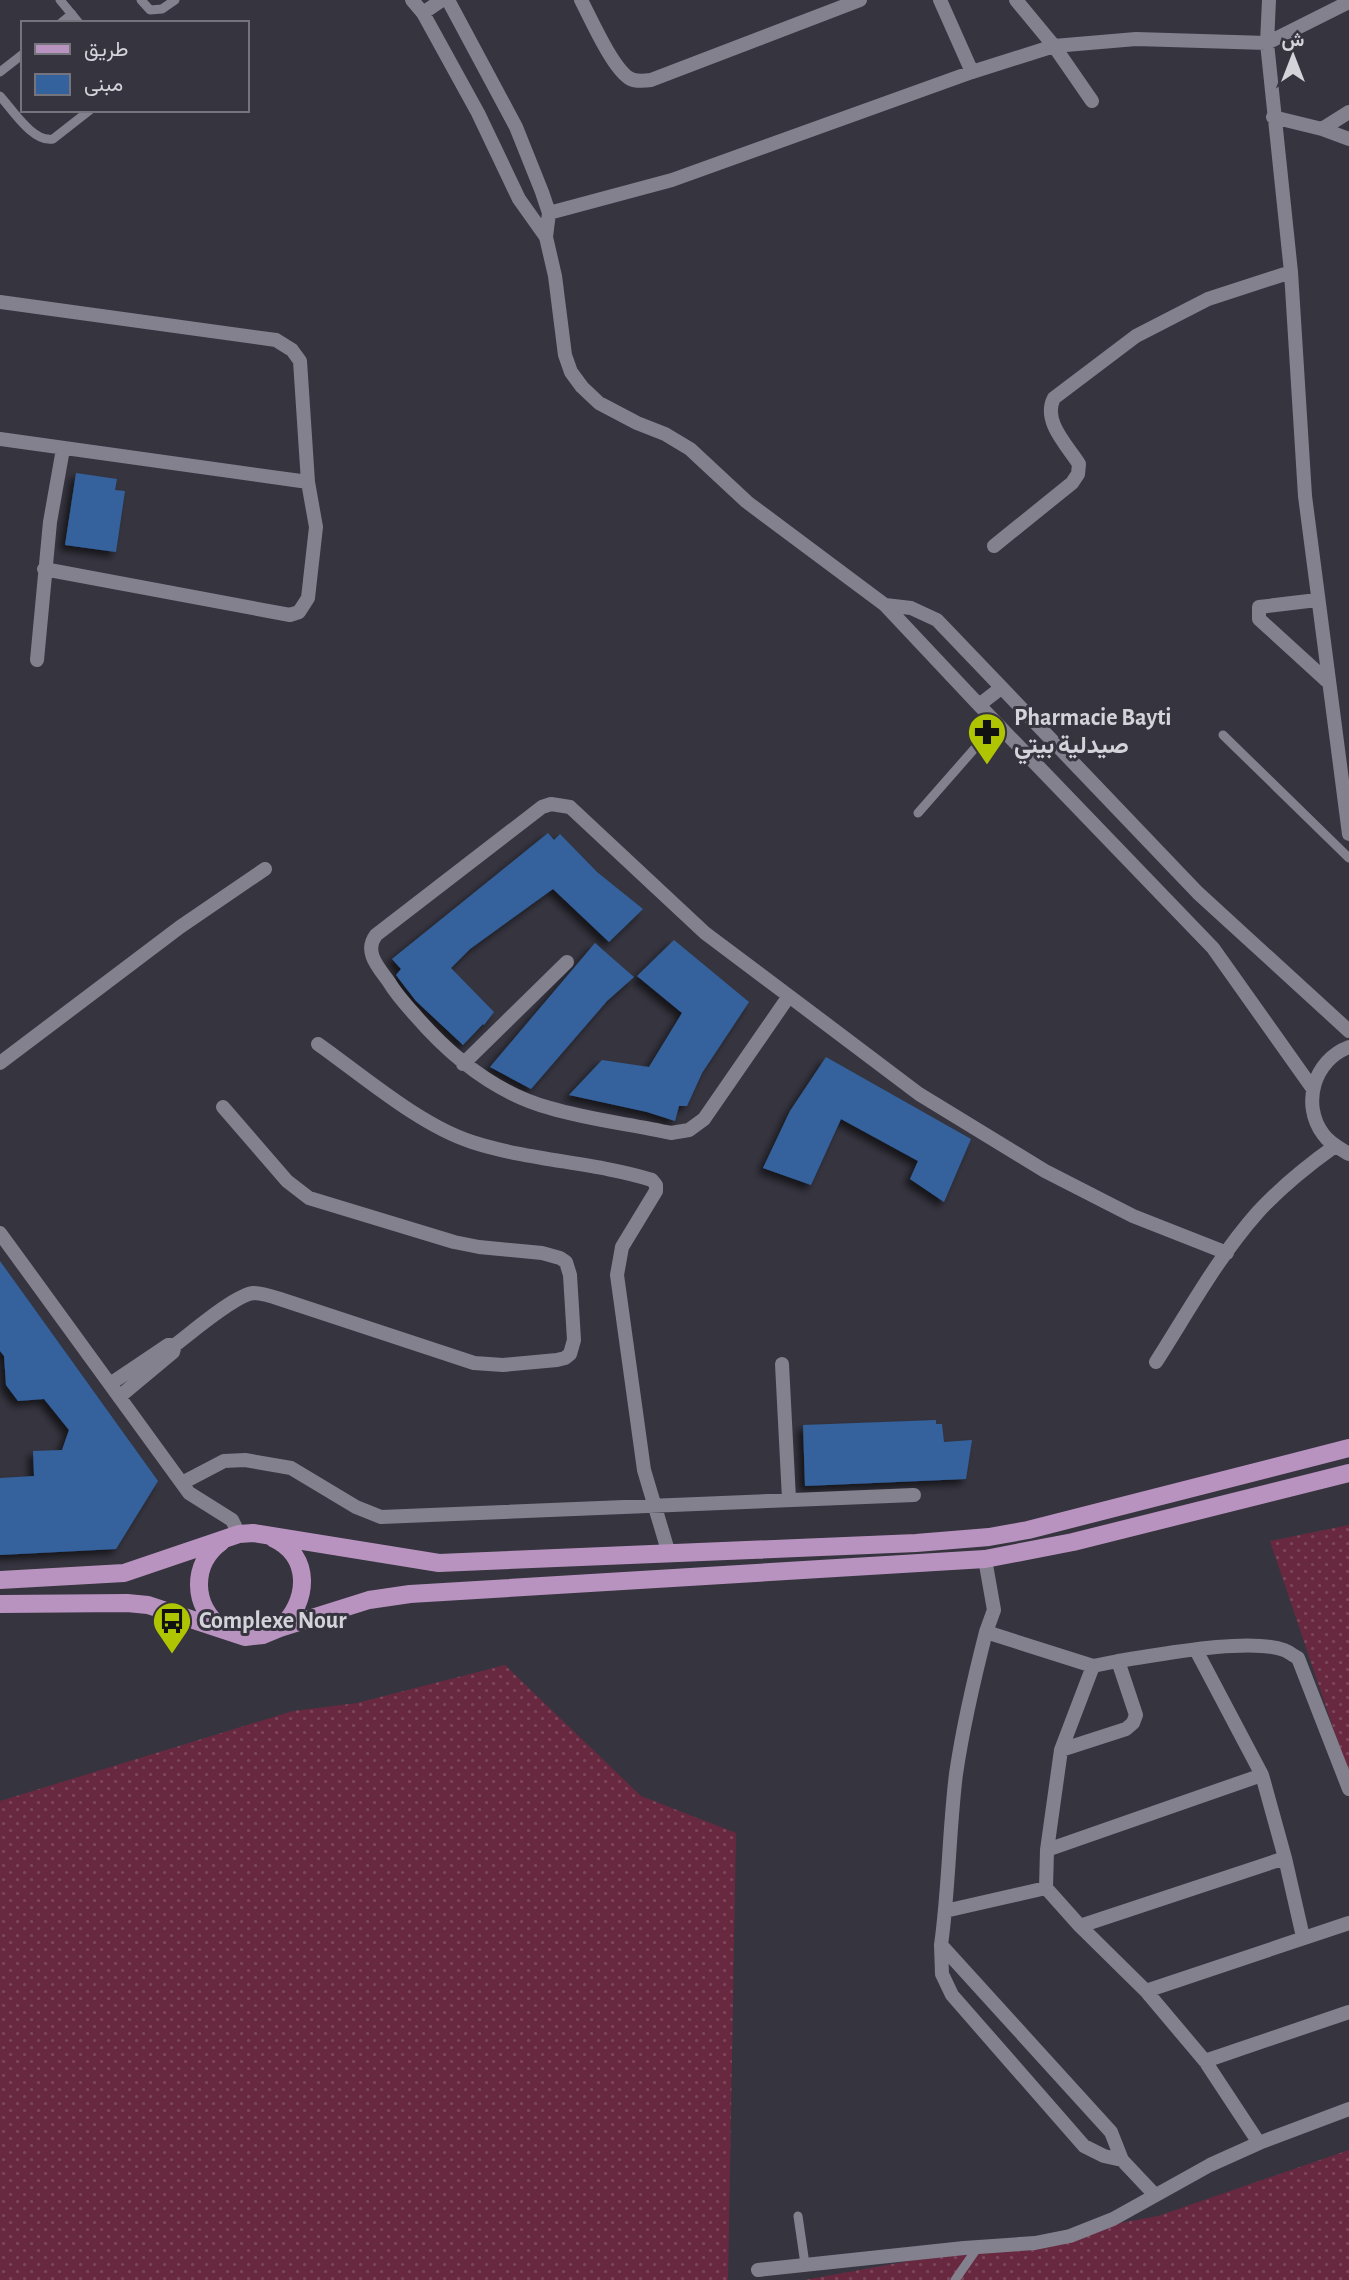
<svg xmlns="http://www.w3.org/2000/svg" width="1349" height="2280" viewBox="0 0 1349 2280" font-family="'Alegreya Sans',Vazirmatn,sans-serif">
	<style>
		.grass { fill: url(#grass-dots) }
		.building { fill: #34629d; filter: url(#shadow) }
		.lines { fill: none; stroke-linecap: round; stroke-linejoin: round }
		.service { stroke: #83818e; stroke-width: 9 }
		.minor { stroke: #83818e; stroke-width: 14 }
		.primary { stroke: #b993bf; stroke-width: 18 }
		.labels { text-anchor: middle; dominant-baseline: central; stroke-width: 6; stroke-linejoin: round; paint-order: stroke }
		.poi-label { font-size: 24px; font-weight: bold; fill: #d4d3da; stroke: #35343f; text-anchor: start }
	</style>
	<defs>
		<pattern id="grass-dots" width="8" height="8" patternUnits="userSpaceOnUse" patternTransform="scale(1.75)"><rect width="8" height="8" fill="#682940"/><path d="M2 2h.1M6 6h.1" fill="none" stroke="#7d475b" stroke-width="1.8" stroke-linecap="round"/></pattern>
		<filter id="shadow"><feDropShadow dx="-5" dy="5" stdDeviation="3.5" flood-color="#0009"/></filter>
	</defs>
	<rect width="100%" height="100%" fill="#35343f"/>
	<!-- grass -->
	<path class="grass" d="M1349,1525V1775L1270,1541Z
		M505,1665L641,1796L736,1833L728,2280H0V1801L293,1711L357,1703Z
		M1349,2150V2280H804L1158,2216Z"/>
	<!-- building -->
	<path class="building" d="M76,473L117,479L115,490L125,491L116,552L65,545Z
		M548,833L554,840L560,834L597,872L643,909L609,942L553,889L470,949L451,968L494,1012L484,1025L483,1024L463,1045L416,1001L399,979L396,975L401,969L392,959Z
		M674,940L749,1002L702,1073L687,1106H679L675,1121L647,1112L569,1095L602,1060L649,1067L682,1013L637,976Z
		M595,943L634,977L607,1001L531,1089L490,1067Z
		M826,1057L971,1139L944,1202L910,1179L918,1161L841,1119L811,1185L763,1168L790,1111Z
		M0,1261L158,1481L116,1549L0,1555V1478L34,1476L33,1451L62,1450L69,1430L44,1399L18,1401L6,1385L4,1356L0,1351Z
		M936,1420V1424H942L944,1442L972,1440L966,1479L805,1486L803,1425Z"/>
	<g class="lines">
		<!-- service -->
		<path class="service" d="M60,0L79,23
			M141,0L150,10L162,9L175,0
			M61,23L72,14
			M0,72L23,54
			M0,96C12,109 33,143 53,139L90,110
			M1223,735L1349,858
			M918,813L997,723
			M798,2216L805,2264
			M955,2280L978,2247"/>
		<!-- minor -->
		<path class="minor" d="M412,0L423,13L478,113L519,199L546,237
			M448,0L516,127L542,192L549,213L546,237L555,276L565,355L571,372L582,387L599,403L637,423L665,434L690,449L747,502L885,605L979,705L1213,948L1313,1089
			M581,0C591,19 612,67 629,78C635,82 644,81 651,80L860,0
			M940,0L972,72
			M1016,0L1054,46L1092,101
			M1269,0L1267,43L1291,272L1305,496L1349,834
			M423,13L442,0
			M1273,117L1322,129L1349,139
			M1322,129L1349,112
			M549,213L672,180L972,72L1054,46L1136,39L1267,43L1349,2
			M0,302L276,340L292,350L300,361L308,482L316,527L308,598L299,612L290,615L44,569
			M0,439L308,482
			M994,546L1072,483L1078,474L1079,464C1067,445 1042,421 1054,398L1136,336L1208,299L1291,272
			M1317,600L1259,607V619L1327,681
			M885,605L911,608L937,620L1198,893L1349,1031
			M37,660L50,522L63,449
			M979,705L1001,688
			M551,804L570,807L705,933L789,996L704,1119L689,1130L671,1133C631,1124 590,1120 550,1108C495,1093 452,1058 415,1015C406,1005 396,994 389,982C379,968 363,952 376,935L542,807Z
			M789,996L919,1094L1045,1171L1133,1216L1227,1253
			M318,1044C363,1076 421,1126 472,1142C531,1161 594,1162 652,1180L656,1185V1191L622,1247L617,1275L644,1470L669,1554
			M1349,1047C1314,1060 1301,1104 1323,1134C1329,1143 1339,1148 1349,1154
			M0,1063L180,927L265,869
			M463,1064L567,962
			M0,1233L189,1493L232,1520L239,1534
			M1156,1362C1188,1312 1218,1257 1258,1212C1281,1187 1307,1166 1335,1146
			M782,1364L789,1499
			M110,1384L168,1345H173
			M119,1397L173,1352L175,1345C191,1333 235,1295 253,1293C262,1293 271,1296 280,1299L474,1363L503,1365L557,1360L565,1358L570,1354L574,1340L570,1275L566,1262L560,1258L542,1253L479,1247L454,1242L309,1198L287,1181L223,1107
			M182,1483L224,1461L245,1460L291,1468L356,1507L381,1517L914,1495
			M985,1559L994,1610L986,1632
			M1196,1650L1262,1775L1285,1858L1303,1937
			M1118,1661L1093,1666L1061,1750L1047,1850L1046,1888L1080,1926L1146,1991L1205,2061L1259,2143
			M1093,1666L986,1632C974,1679 963,1726 956,1774C949,1830 949,1888 941,1945L1111,2132L1122,2160L1155,2195
			M1061,1750L1126,1729L1133,1723L1136,1715L1118,1661C1158,1655 1248,1637 1284,1650C1289,1652 1294,1656 1298,1658L1349,1789
			M1047,1850L1262,1775
			M945,1911L1046,1888
			M1080,1926L1285,1858
			M941,1945L942,1974L952,1995L1084,2146L1104,2156L1122,2160
			M1146,1991L1349,1923
			M1205,2061L1349,2012
			M758,2270L964,2248L1035,2243L1070,2236L1113,2219L1210,2165L1259,2143L1349,2109"/>
		<!-- primary -->
		<path class="primary" d="M273,1538C312,1556 309,1602 280,1628
			M221,1542C191,1564 192,1607 222,1628
			M0,1580L124,1573L239,1534L253,1533L439,1563L916,1543L989,1537L1028,1530L1349,1448
			M0,1604L127,1603L148,1605L245,1637L263,1635L280,1628L369,1600L410,1594L985,1559L1073,1542L1349,1473"/>
	</g>
	<!-- icons -->
	<defs>
		<g id="pharmacy-pin" transform="scale(2.0125)"><path d="M0 17L-7.5 6A9.5 9.5 0 1 1 7.5 6Z" fill="#b0c501" stroke="#35343f"/><path d="M-2-6h4v4h4v4h-4v4h-4v-4h-4v-4h4Z" fill="#111"/></g>
		<g id="bus-pin" transform="scale(2.0125)"><path d="M0 17L-7.5 6A9.5 9.5 0 1 1 7.5 6Z" fill="#b0c501" stroke="#35343f"/><path d="M-5-6H5V4H4V6H2V4H-2V6H-4V4H-5ZM-3.5-4V0h7V-4ZM-3.5 1.2v1.5H-2V1.2ZM2 1.2v1.5H3.5V1.2Z" fill="#111"/></g>
	</defs>
	<g fill-rule="evenodd">
		<use href="#pharmacy-pin" x="987" y="732"/>
		<use href="#bus-pin" x="172" y="1621"/>
	</g>
	<g class="labels">
		<!-- poi labels -->
		<g class="poi-label">
			<text x="1014" y="718">Pharmacie Bayti<tspan x="1014" dy="28">صيدلية بيتي</tspan></text>
			<text x="199" y="1621">Complexe Nour</text>
		</g>
	</g>
	<!-- legend -->
	<rect x="21" y="21" width="228" height="91" fill="#35343f" stroke="#75747d" stroke-width="2"/>
	<rect x="35" y="44" width="35" height="10" fill="#b993bf" stroke="#75747d" stroke-width="2"/>
	<text x="84" y="56" font-size="21" fill="#d4d3da">طريق</text>
	<rect x="35" y="74" width="35" height="21" fill="#34629d" stroke="#75747d" stroke-width="2"/>
	<text x="84" y="91" font-size="21" fill="#d4d3da">مبنى</text>
	<!-- north arrow -->
	<g transform="translate(1293 56)" stroke="#35343f" stroke-width="5" paint-order="stroke">
	<path d="M0-5L12 26L0 18L-12 26Z" fill="#d4d3da"/>
	<text y="-10" font-size="19" font-weight="bold" text-anchor="middle" fill="#d4d3da">ش</text>
	</g>
</svg>
